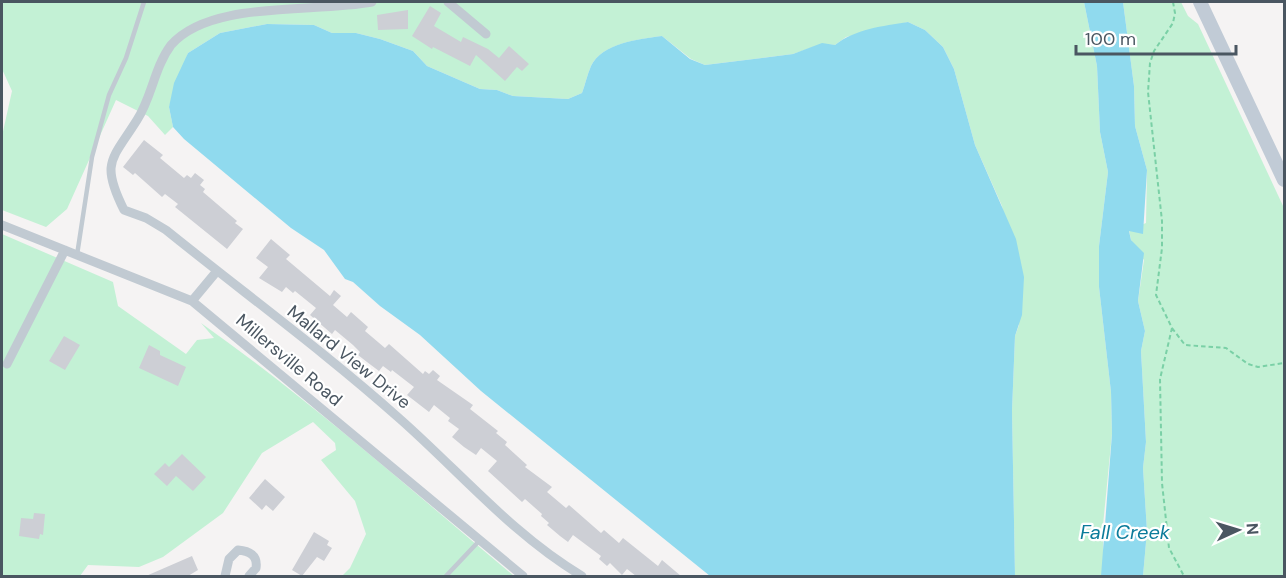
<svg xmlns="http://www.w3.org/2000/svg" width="1286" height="578" viewBox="0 0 1286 578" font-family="'DM Sans',sans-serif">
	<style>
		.green { fill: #c3f1d5 }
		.water { fill: #90daee }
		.building { fill: #cdcfd5 }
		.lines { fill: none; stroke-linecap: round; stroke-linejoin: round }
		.path { stroke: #7ad0a6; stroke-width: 2; stroke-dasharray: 4.5 3; stroke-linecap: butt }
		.service { stroke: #c1cad2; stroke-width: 4.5 }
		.minor { stroke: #c1cad2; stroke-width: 9 }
		.secondary { stroke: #c1cbd6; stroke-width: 14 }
		.labels { text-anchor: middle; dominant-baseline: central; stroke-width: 4.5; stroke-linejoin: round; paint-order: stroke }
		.street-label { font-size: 18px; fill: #4a5661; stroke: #fff }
		.water-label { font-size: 20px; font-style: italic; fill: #0c7c9b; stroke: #fff }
	</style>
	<rect width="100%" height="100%" fill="#f5f3f3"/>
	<!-- green -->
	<path class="green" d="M2,2H1084L1097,66L1100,132L1108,172L1099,246V287L1111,392L1112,434L1103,525V574L1101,576H1015L1012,411L1015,336L1019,325L1002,206L975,145L954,69L943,47L925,30L908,22L846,37L835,45L822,44L793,54L705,65L691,59L662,36C640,39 602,43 591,66C587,75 585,85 582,93L568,99L513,96L497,90L480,89L427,66L413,51L380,39L356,33H332L314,25L267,24L220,33L188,53L169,107L173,127L165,135L148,116L116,100L67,209L46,227L2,210V136L12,91L2,69Z
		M1123,2H1181L1188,16L1198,24L1284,208V576H1143L1147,531L1143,468L1146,442L1141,351L1145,331L1138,301L1144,260L1131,240L1129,230L1146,223L1147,170L1135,126L1134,86Z
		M2,234L113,282L118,306L186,354L197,340L214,338L201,323C310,400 411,490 514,576H342L350,568L366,534L355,501L321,460L336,450L335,443L313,422L262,453L223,513L163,557L139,567L88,565L80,576H2Z"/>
	<!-- water -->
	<path class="water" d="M1084,2H1123L1134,86L1135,126L1147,170L1143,234L1129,231L1131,240L1144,253L1138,301L1145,331L1141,351L1146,442L1143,468L1147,531L1143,576H1101L1112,434L1111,392L1099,287V246L1108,172L1100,132L1097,66Z
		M908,22L925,30L943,47L954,69L975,145L1016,239L1024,277L1022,315L1015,336L1012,411L1015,576H710L481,391L420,335L380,306L353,282L345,279L324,250L291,228L184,139L173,127L169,107L174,83L188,53L220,33L267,24L314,25L332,33H356L380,39L413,51L427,66L480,89L497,90L513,96L568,99L582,93C585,85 587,75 591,66C602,43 639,39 662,36L690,59L705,65L793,54L822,43L835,45C855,29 883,26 908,22Z"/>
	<!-- building -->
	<path class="building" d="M430,6L441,13L434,26L461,42L463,37L488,49L499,58L509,46L529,64L522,71L517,67L505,81L476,55L470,66L433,47L432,49L412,36Z
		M408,10V29L378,30L377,15Z
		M144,140L163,155L160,158L184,178L187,175L191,178L195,173L204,180L200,185L205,189L203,192L237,221L235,223L243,229L227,249L175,207L178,204L165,194L162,197L135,173L133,175L123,167Z
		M271,239L290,255L286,259L330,296L334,290L341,296L333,305L347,317L351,312L368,327L365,331L385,348L389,344L423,374L425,371L429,374L433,370L440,376L437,380L473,405L470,409L498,431L496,433L507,442L505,445L527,465L525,467L552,487L547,492L566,508L569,505L601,533L604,530L619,543L623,538L658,566L662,560L681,576H636L627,569L622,575L610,563L607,566L599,559L601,556L573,535L568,542L560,536L547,525L549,523L541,516L542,514L525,499L522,502L488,471L497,461L481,448L476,455L464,447L452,437L459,429L448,421L450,418L434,405L429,412L407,395L414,387L392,370L391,372L383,366L379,371L367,362L358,355L360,352L353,345L335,330L332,334L310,315L316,308L295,291L293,293L286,287L282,292L259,278L268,267L256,258Z
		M64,336L80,345L65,370L49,361Z
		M149,345L160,351V355L186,367L178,386L139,368Z
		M182,454L206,477L193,491L176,476L167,486L154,474L165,463L169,467Z
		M265,479L285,497L273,511L266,505L262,510L249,498Z
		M34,513L45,514L43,535L40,534L39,539L19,536L21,518L33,519Z
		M314,532L329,541L327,545L332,548L324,561L317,557L302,576L292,570Z
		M192,556L198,570L188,576H146Z"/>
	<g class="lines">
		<!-- path -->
		<path class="path" d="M1173,2L1175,13L1173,23L1154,51L1150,63L1148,92L1162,221V248L1156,295L1172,328L1160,379L1162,483L1169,548L1184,576
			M1172,328L1185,345L1226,348L1248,364L1258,367L1284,363"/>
		<!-- service -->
		<path class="service" d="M77,255L92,157L109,95L126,58L144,2
			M446,576L480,540"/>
		<!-- minor -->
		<path class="minor" d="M372,2C313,13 210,0 171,45C154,68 152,97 137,120C112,160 100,162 124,210L146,218L166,230C244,293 325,352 400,419C460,472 513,535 582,576
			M448,2L486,34
			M2,225L192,301L523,576
			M192,301L217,271
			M7,364L65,250
			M225,576L229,559L238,550C249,551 258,555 256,568L249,576"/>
		<!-- secondary -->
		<path class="secondary" d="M1200,2L1284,180"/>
	</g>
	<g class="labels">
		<!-- street labels -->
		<g class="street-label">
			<text transform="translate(349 357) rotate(39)">Mallard View Drive</text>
			<text transform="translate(289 360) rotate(40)">Millersville Road</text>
		</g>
		<!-- water labels -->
		<g class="water-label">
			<text x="1125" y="532">Fall Creek</text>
		</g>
	</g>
	<!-- border -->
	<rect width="1286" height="578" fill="none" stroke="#4a5661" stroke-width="6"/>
	<!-- north arrow -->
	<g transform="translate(1238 530) rotate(86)" stroke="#ffffff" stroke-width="4.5" paint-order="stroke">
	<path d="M0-4.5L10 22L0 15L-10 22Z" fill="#4a5661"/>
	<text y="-9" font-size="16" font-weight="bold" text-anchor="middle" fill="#4a5661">N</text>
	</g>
	<!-- scale -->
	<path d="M1076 45v9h160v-9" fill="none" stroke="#4a5661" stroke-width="3"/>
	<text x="1085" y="45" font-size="18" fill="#4a5661" stroke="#ffffff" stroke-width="4.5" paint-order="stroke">100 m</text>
</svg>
